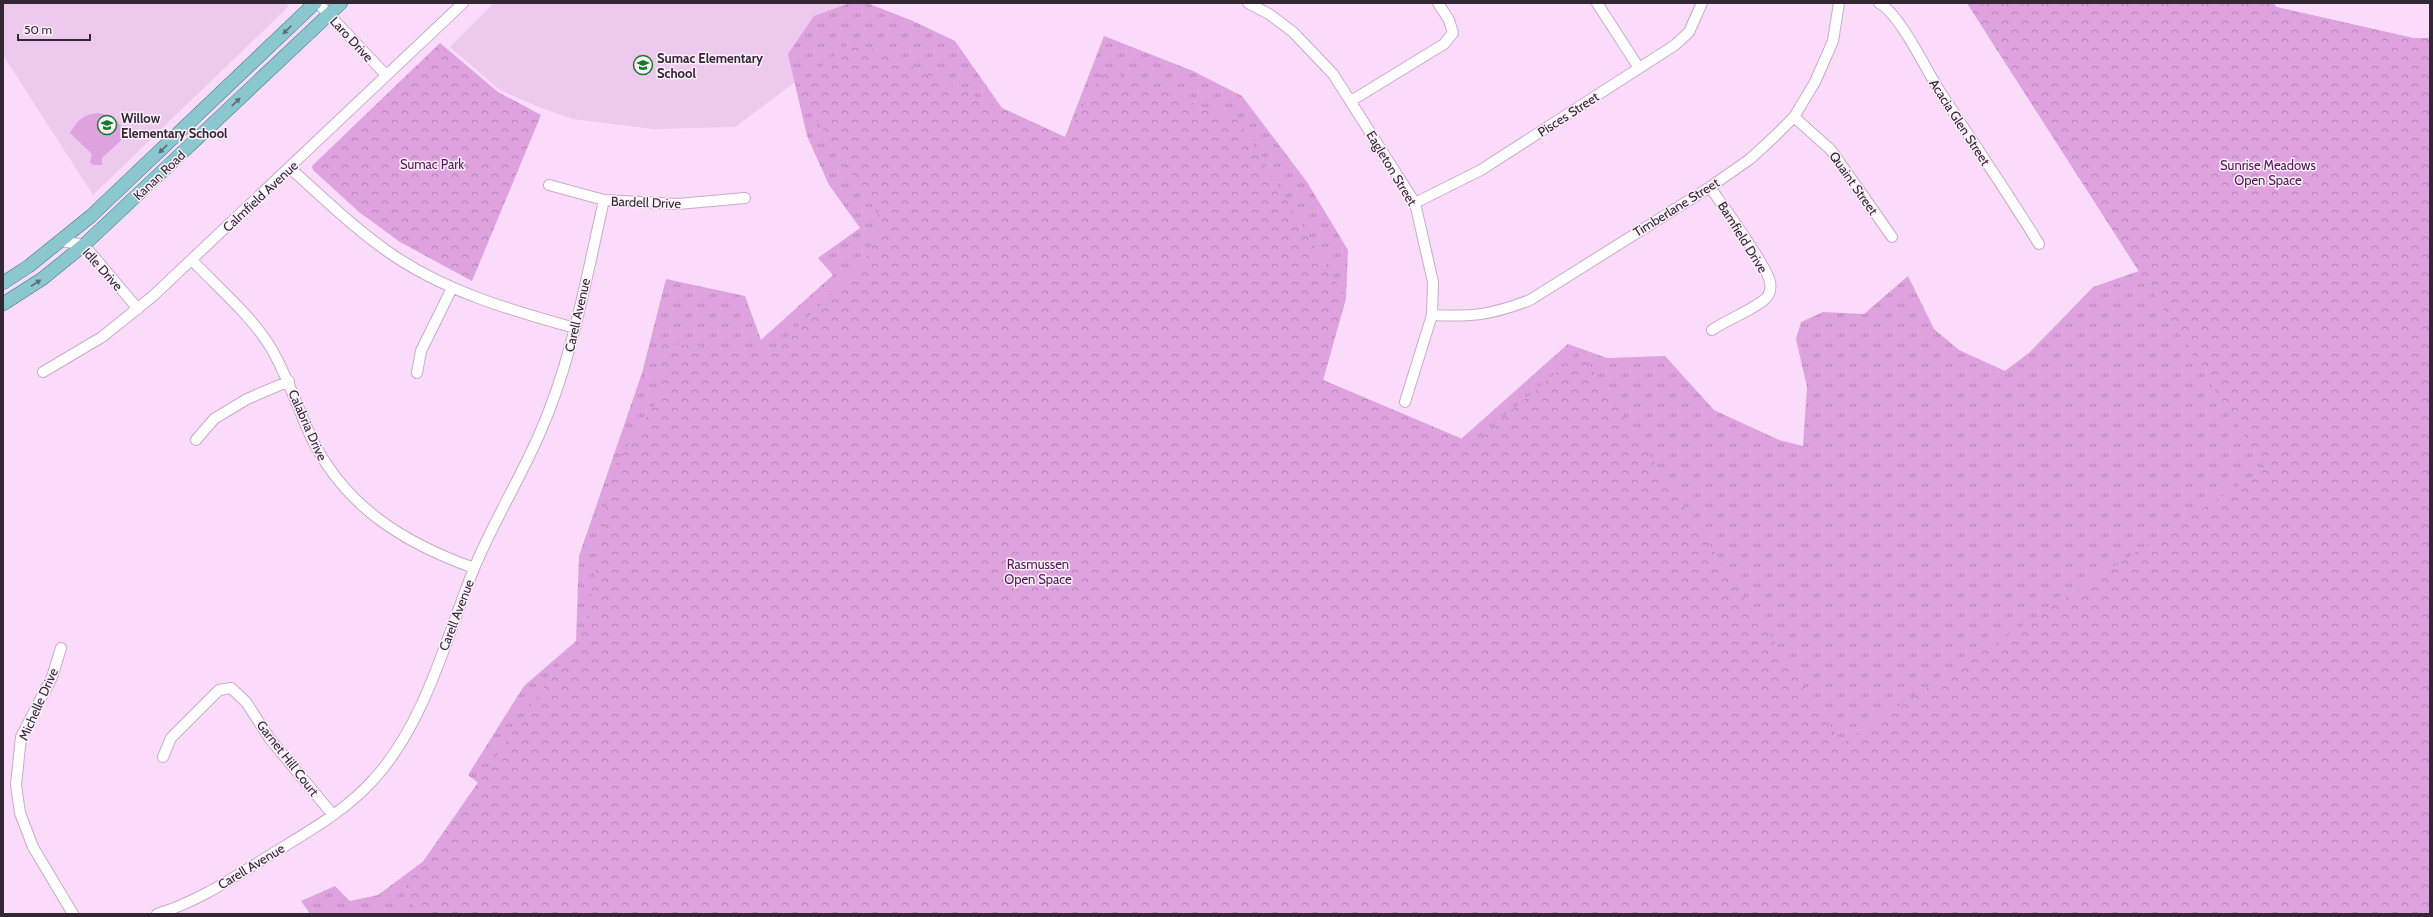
<svg xmlns="http://www.w3.org/2000/svg" width="2433" height="917" viewBox="0 0 2433 917" font-family="Cabin,sans-serif">
	<style>
		.built { fill: #edcaed }
		.grass { fill: url(#grass-tufts) }
		.park { fill: url(#park-crowns) }
		.pitch { fill: #dea2de }
		.lines { fill: none; stroke-linecap: round; stroke-linejoin: round }
		.minor-casing { stroke: #c9abc9; stroke-width: 12 }
		.major-casing { stroke: #397682; stroke-width: 14 }
		.minor { stroke: #fff; stroke-width: 10 }
		.major { stroke: #8ac7ce; stroke-width: 13 }
		.oneway { fill: #5a6f79 }
		.labels { text-anchor: middle; dominant-baseline: central; stroke-width: 3; stroke-linejoin: round; paint-order: stroke }
		.street-label { font-size: 13px; fill: #332733; stroke: #fcf0fc }
		.poi-label { font-size: 13px; font-weight: bold; fill: #332733; stroke: #fcf0fc; text-anchor: start }
		.park-label { font-size: 13px; fill: #541856; stroke: #fcf0fc }
	</style>
	<defs>
		<pattern id="grass-tufts" width="24" height="20" patternUnits="userSpaceOnUse"><rect width="24" height="20" fill="#dea2de"/><path d="M3 7l-1-3M5 7V3M7 7l1-3M15 17l-1-3M17 17v-4M19 17l1-3" fill="none" stroke="#b584b5"/></pattern>
		<pattern id="park-crowns" width="20" height="18" patternUnits="userSpaceOnUse"><rect width="20" height="18" fill="#dea2de"/><path d="M2 6a3 3 0 1 1 6 0M12 15a3 3 0 1 1 6 0" fill="none" stroke="#b584b5"/></pattern>
	</defs>
	<rect width="100%" height="100%" fill="#fadbfa"/>
	<!-- built -->
	<path class="built" d="M3,3H287L288,7L93,195L3,55Z
		M494,3H848L850,34L794,83L735,127L653,129L573,119L541,108L500,90L450,47Z"/>
	<!-- grass -->
	<path class="grass" d="M850,3H867L913,21L955,41L1002,108L1065,137L1104,36L1193,71L1242,96L1307,182L1348,250L1346,298L1323,380L1461,439L1568,344L1607,358L1665,356L1714,410L1779,440L1803,446L1807,387L1796,339L1801,322L1823,312L1864,314L1908,276L1934,329L1959,350L2005,371L2030,352L2093,287L2139,271L1967,3H2274L2276,7L2413,38H2430V914H310L301,901L335,886L350,901L378,895L479,820L491,793L468,775L524,686L576,641L579,556L642,373L666,279L745,296L761,340L833,275L818,258L860,228L829,185L807,136L788,54L814,16Z"/>
	<!-- park -->
	<path class="park" d="M1967,3H2274L2276,7L2413,38H2430V914H420L402,892L585,628L614,467L661,395L658,343L771,352L864,263L882,220L796,89L852,40L1065,137L1105,69L1239,121L1346,298L1323,380L1472,443L1581,352L1842,743L2265,468Z
		M440,43L498,92L541,115L472,281L400,242L359,212L313,170L312,166Z"/>
	<!-- pitch -->
	<path class="pitch" d="M98,113C116,116 118,120 126,136L102,158V165H93L90,162L92,154L70,133C78,120 82,115 98,113Z"/>
	<g class="lines">
		<!-- minor casing -->
		<g class="minor-casing">
			<path id="minor" d="M318,3L386,75
				M1248,3L1269,14L1293,32L1333,74L1415,203L1433,282L1432,315L1405,402
				M1597,3L1639,68
				M1879,3C1900,14 1925,68 1939,90C1972,141 2007,192 2039,244
				M1351,101L1444,44L1453,33L1449,20L1438,3
				M1794,117L1831,150L1892,237
				M290,168C322,197 352,226 387,251C443,291 510,310 575,328
				M549,185L604,200L678,204L745,198
				M1710,187C1722,205 1767,266 1770,282C1771,288 1770,295 1765,299C1753,310 1728,319 1712,330
				M1415,203L1481,170L1675,45L1689,32L1702,3
				M62,241L84,245L138,309
				M192,260C219,289 251,315 271,348C288,377 297,407 311,437C345,507 404,543 474,568
				M1432,315C1474,317 1491,315 1530,300L1710,187L1750,159L1774,137L1794,117L1815,82L1833,41L1839,3
				M43,372L102,337L153,296L463,3
				M417,373L421,351L452,288
				M196,440L214,419L247,399L289,381
				M61,648L52,677L21,737L16,785L20,813L33,847L73,914
				M163,757L171,738L219,690L231,688L246,702L270,739L333,815
				M157,914C197,902 231,879 267,857C304,834 345,812 374,779C424,725 446,639 473,571C492,524 519,481 539,435C572,361 586,279 604,200"/>
		</g>
		<!-- major casing -->
		<g class="major-casing">
			<path id="major" d="M3,283L29,266L91,216L315,3
				M3,304L42,279L84,245L341,3"/>
		</g>
		<!-- minor -->
		<use href="#minor" class="minor"/>
		<!-- major -->
		<use href="#major" class="major"/>
	</g>
	<!-- one-way arrows -->
	<defs><path id="oneway-solid" d="M-6-.8H1V-3.2L6.5 0L1 3.2V.8H-6Z"/></defs>
	<g class="oneway">
		<use href="#oneway-solid" transform="translate(287 30) rotate(136)"/>
		<use href="#oneway-solid" transform="translate(236 102) rotate(-43)"/>
		<use href="#oneway-solid" transform="translate(163 149) rotate(136)"/>
		<use href="#oneway-solid" transform="translate(36 283) rotate(-33)"/>
	</g>
	<!-- icons -->
	<defs>
		<g id="school-ring" transform="scale(1)"><circle r="9.5" fill="#fcf0fc" stroke="#147a2c" stroke-width="1.5"/><path d="M0-5L7-2L0 1L-7-2ZM-4 1L0 2.5L4 1V4Q0 6-4 4Z" fill="#147a2c"/></g>
	</defs>
	<g fill-rule="evenodd">
		<use href="#school-ring" x="643" y="65"/>
		<use href="#school-ring" x="107" y="125"/>
	</g>
	<g class="labels">
		<!-- street labels -->
		<g class="street-label">
			<text transform="translate(352 39) rotate(47)">Laro Drive</text>
			<text transform="translate(1568 114) rotate(-33)">Pisces Street</text>
			<text transform="translate(1960 122) rotate(57)">Acacia Glen Street</text>
			<text transform="translate(1392 168) rotate(59)">Eagleton Street</text>
			<text transform="translate(159 175) rotate(-43)">Kanan Road</text>
			<text transform="translate(1854 183) rotate(55)">Quaint Street</text>
			<text transform="translate(260 196) rotate(-43)">Calmfield Avenue</text>
			<text transform="translate(646 202) rotate(2)">Bardell Drive</text>
			<text transform="translate(1676 207) rotate(-32)">Timberlane Street</text>
			<text transform="translate(1743 237) rotate(58)">Bamfield Drive</text>
			<text transform="translate(103 269) rotate(48)">Idle Drive</text>
			<text transform="translate(577 315) rotate(-77)">Carell Avenue</text>
			<text transform="translate(308 425) rotate(66)">Calabria Drive</text>
			<text transform="translate(456 615) rotate(-69)">Carell Avenue</text>
			<text transform="translate(38 704) rotate(-66)">Michelle Drive</text>
			<text transform="translate(288 758) rotate(52)">Garnet Hill Court</text>
			<text transform="translate(251 866) rotate(-31)">Carell Avenue</text>
		</g>
		<!-- poi labels -->
		<g class="poi-label">
			<text x="657" y="58">Sumac Elementary<tspan x="657" dy="15">School</tspan></text>
			<text x="121" y="118">Willow<tspan x="121" dy="15">Elementary School</tspan></text>
		</g>
		<!-- park labels -->
		<g class="park-label">
			<text x="432" y="164">Sumac Park</text>
			<text x="2268" y="165">Sunrise Meadows<tspan x="2268" dy="15">Open Space</tspan></text>
			<text x="1038" y="564">Rasmussen<tspan x="1038" dy="15">Open Space</tspan></text>
		</g>
	</g>
	<!-- border -->
	<rect width="2433" height="917" fill="none" stroke="#332733" stroke-width="8"/>
	<!-- scale -->
	<path d="M18 34v6h72v-6" fill="none" stroke="#332733" stroke-width="2"/>
	<text x="24" y="34" font-size="12" fill="#332733" stroke="#fcf0fc" stroke-width="3" paint-order="stroke">50 m</text>
</svg>
